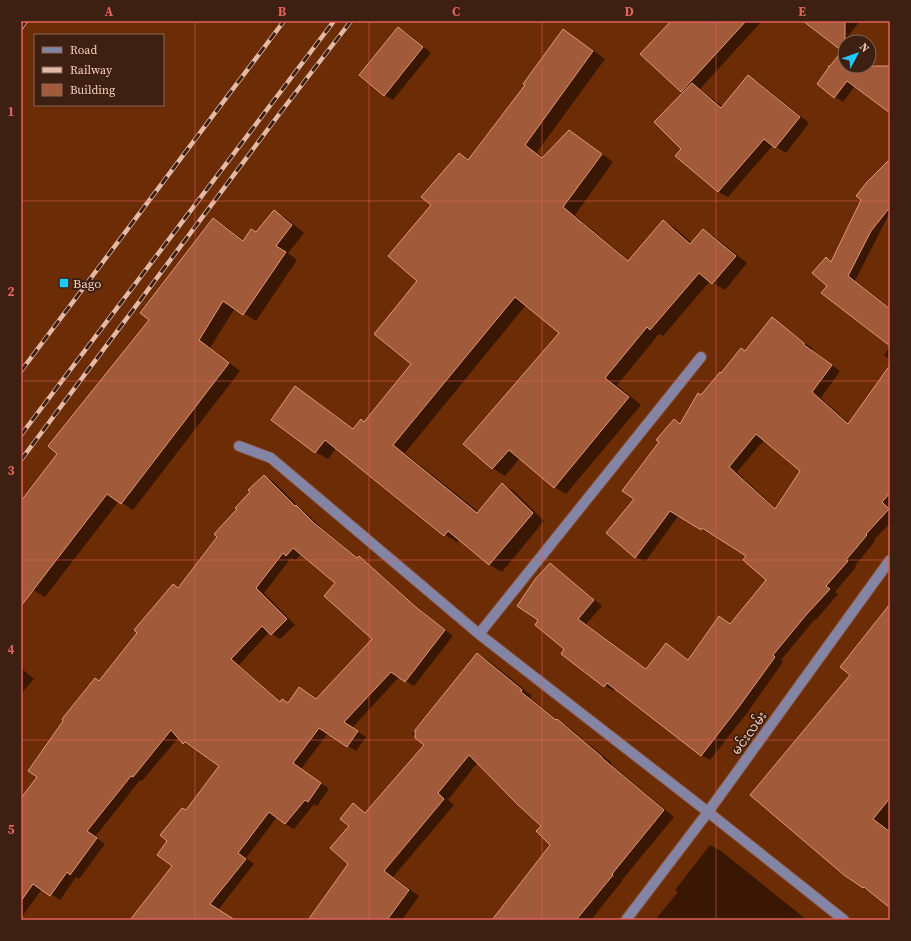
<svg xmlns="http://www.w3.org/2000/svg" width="911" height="941" viewBox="0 0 911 941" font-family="'Source Serif 4','Noto Sans Myanmar',serif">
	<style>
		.shadow { fill: #0007; fill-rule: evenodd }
		.building { fill: #a15b3a; stroke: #e39875; fill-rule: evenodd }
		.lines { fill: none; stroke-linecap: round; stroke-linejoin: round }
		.minor-casing { stroke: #854927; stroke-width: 12 }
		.minor { stroke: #8484a5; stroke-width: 10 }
		.rail-casing { stroke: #e4b9a5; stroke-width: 4.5 }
		.rail { stroke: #3d2012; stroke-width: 3; stroke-dasharray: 9; stroke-linecap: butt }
		.grid { fill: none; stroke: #e2625c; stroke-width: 1; stroke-opacity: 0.55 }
		.poi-dot { fill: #1dc9fd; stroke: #3d2012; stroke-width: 1.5 }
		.labels { text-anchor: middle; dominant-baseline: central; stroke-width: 4; stroke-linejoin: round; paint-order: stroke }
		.poi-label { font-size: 13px; fill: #f7cfbd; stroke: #3d2012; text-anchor: start }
		.street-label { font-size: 13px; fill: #f7cfbd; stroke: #3d2012 }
		.neatline { fill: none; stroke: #e2625c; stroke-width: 1.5 }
		.grid-label { font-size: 13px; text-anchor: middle; font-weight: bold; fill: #e2625c }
	</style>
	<rect width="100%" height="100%" fill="#6c2c06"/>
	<!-- shadow -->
	<path class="shadow" d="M687,21H762L700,89L723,107L748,76L758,82L809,123L786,153L773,145L728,197L718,192L682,149L684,93L642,54Z
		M805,21H860L840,47Z
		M399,28L407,33L431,53L393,100L384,95Z
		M563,31L576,38L605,59L537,152L544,158L569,131L581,138L613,162L575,215L629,261L663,221L675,228L692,243L703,230L715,237L747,263L725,290L710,281L663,336L659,334L617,385L641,405L566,494L554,487L520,458L505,476L492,468L561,333L526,305L405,453L479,512L502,484L514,491L544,521L502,572L490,565L460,539L457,542L445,535L336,448L328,459L316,452L295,388L307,395L354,429L361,420L365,422L412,364L419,281L432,205L460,154L470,160L526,85Z
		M845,48V66H869V61L890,76V104L855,86L843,102L835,97Z
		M890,166V215L889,214L855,281L890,308V316L828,286L826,258L832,262Z
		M274,211L286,218L304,233L288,253L297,260L256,321L235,308L210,348L240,371L133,510L119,501L45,597L33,590L21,581V502L59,453L151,320L213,219L225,226L245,241L257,233Z
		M772,319L780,324L813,349L812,350L840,371L821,398L850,424L890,367V523L874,540L875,541L855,566L856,567L835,592L838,594L816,620L815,619L781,660L783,662L747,713L710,760L701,755L616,688L614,691L605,686L562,654L565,649L540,620L550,565L559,570L602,606L586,624L647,669L666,644L675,649L689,660L720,617L731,625L767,580L747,556L711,533L710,534L679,515L645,562L636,557L608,533L635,499L660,441L674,420L681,424L701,396L721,374L746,352ZM764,440L801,471L776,509L737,472Z
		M890,347V360L884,355Z
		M264,476L273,481L301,509L305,512L323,529L358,558L359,557L367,563L426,615L453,636L414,686L399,677L352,728L366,737L356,751L328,733L301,769L329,789L317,806L314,804L294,829L285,824L277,817L246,858L254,864L218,910L227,920H131L174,866L187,811L221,766L194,747L192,748L184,743L179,737L142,781L140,780L95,837L105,844L79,879L76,877L60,900L42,889L21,918V800L38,777L99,682L178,588L238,509ZM302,554L337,583L373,639L317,700L300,688L289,704L281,702L239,665L269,632L280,639L295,625L264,593L291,558L295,560Z
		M890,617V906L873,893L863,888L851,675Z
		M478,654L488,660L532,696L530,698L560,722L567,726L612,763L611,764L674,817L622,880V881L591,920H493L552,844L543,826L478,762L448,800L454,805L393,877L419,896L402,920H308L350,864L351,826L354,805L367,813L425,745L412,734Z
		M21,668L34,679L21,694Z
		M710,845L721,851L807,920H655L678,892L675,890Z"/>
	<!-- building -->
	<path class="building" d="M671,21H746L681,92L640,54Z
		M803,21H845V66H890V113L847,81L834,98L817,84L829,67L828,66H830L842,51Z
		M398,27L423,47L384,96L359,75Z
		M563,29L593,51L525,145L542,158L569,130L602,154L563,207L628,261L663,220L690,244L703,229L736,256L712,284L699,273L650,330L647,327L605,378L629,397L554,488L509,450L492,469L463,444L559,333L515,297L393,445L477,513L502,483L533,513L489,565L448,531L444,536L325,440L315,453L271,420L295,386L353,429L361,419L364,422L411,364L374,334L417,281L388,256L431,205L421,197L459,153L468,160L525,85L523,84Z
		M748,75L800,117L775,148L764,139L718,192L675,156L681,149L654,122L692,83L721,108Z
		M890,159V207L871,231L848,276L890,309V346L821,293L827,286L812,273L826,257L831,262L861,200L856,196L867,182Z
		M274,210L292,225L276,246L286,252L243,315L223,301L199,340L229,363L121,504L107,494L21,606V501L57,454L48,446L149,320L140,313L213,218L243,241L251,229L256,232Z
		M772,317L804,343V345L832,365L812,392L848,424L890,365V493L882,502L889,509L866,534L867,535L846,560L848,561L826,586L830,589L806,615L773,655L775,657L738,708L701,756L607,683L604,687L561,654L564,649L535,625L538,620L517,606L536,578L550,563L594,600L578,619L646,669L666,643L688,660L719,616L730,624L766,580L743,560L746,556L702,528L701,530L670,511L635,558L606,533L634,499L622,491L659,442L656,440L674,419L680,424L698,393L701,395L720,372L721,373L741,348L745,351ZM756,434L800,471L775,509L729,467Z
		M264,475L295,506L296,505L314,523L357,558L359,556L417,608L445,630L405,682L391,672L344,722L358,731L347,747L319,728L293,763L321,783L308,802L305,800L285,824L269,812L238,853L246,859L210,904L235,920H130L172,866L157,855L167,841L160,835L182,808L186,810L219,766L185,742L183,744L171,730L133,777L131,776L87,831L97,838L70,875L67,872L50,896L33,884L21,901V798L37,777L28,771L63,721L62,719L95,678L99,681L137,633L134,630L173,584L178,588L217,537L214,534L237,509L235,508L250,492L248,490ZM293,548L335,583L324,596L372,639L316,699L299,687L288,703L282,699L280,702L231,659L262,626L271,635L287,619L256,588L283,553L286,556Z
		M890,604V798L873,819L890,832V908L864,887L863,888L844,875L750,795L850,675L840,667Z
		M477,653L522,690L521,692L556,720L557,719L602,757V758L664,810L612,874L613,875L576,920H492L550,845L536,831L541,826L517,804L469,755L438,793L444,799L384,871L409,890L387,920H308L348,864L330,848L349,826L340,819L353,803L365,813L424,745L415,738V730Z"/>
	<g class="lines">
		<!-- minor casing -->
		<g class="minor-casing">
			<path id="minor" d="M239,446L271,458L479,634L708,812L844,920
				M479,634L701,357
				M626,920L708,812L890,560"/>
		</g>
		<!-- minor -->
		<use href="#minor" class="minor"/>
		<!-- rail casing -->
		<g class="rail-casing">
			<path id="rail" d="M21,28L26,21
				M21,371L284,21
				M21,435L334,21
				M21,460L280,113L351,21"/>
		</g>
		<!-- rail -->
		<use href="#rail" class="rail"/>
	</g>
	<!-- grid -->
	<path class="grid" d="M195,21V920M369,21V920M542,21V920M716,21V920M21,201H890M21,381H890M21,560H890M21,740H890"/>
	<!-- markers -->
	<rect class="poi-dot" x="59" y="278" width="10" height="10" rx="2"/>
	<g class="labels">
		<!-- poi labels -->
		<g class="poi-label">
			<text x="73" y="283">Bago</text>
		</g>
		<!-- street labels -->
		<g class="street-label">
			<text transform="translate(749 733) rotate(-54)">မင်းလမ်း</text>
		</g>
	</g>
	<!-- border -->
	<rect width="911" height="941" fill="none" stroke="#3d2012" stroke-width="44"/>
	<!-- legend -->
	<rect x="34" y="34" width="130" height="72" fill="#3d2012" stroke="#876656"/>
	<rect x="42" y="47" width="20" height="6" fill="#8484a5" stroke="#876656"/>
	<text x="70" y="54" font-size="12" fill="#f7cfbd">Road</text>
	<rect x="42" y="67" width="20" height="6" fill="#e4b9a5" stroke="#876656"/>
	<text x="70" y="74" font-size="12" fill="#f7cfbd">Railway</text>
	<rect x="42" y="84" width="20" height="12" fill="#a15b3a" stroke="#876656"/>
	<text x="70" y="94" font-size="12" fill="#f7cfbd">Building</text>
	<!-- north arrow -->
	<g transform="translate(857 54) rotate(49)"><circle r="19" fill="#3d2012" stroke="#876656"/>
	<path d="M0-3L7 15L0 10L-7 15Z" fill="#1dc9fd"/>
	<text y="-6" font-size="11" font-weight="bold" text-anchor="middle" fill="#f7cfbd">N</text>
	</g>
	<rect x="22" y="22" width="867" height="897" class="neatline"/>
	<g class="grid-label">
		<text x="109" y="16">A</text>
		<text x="282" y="16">B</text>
		<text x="456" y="16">C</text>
		<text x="629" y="16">D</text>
		<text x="802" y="16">E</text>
		<text x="11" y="116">1</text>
		<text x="11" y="296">2</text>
		<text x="11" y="475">3</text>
		<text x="11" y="654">4</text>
		<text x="11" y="834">5</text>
	</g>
</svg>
